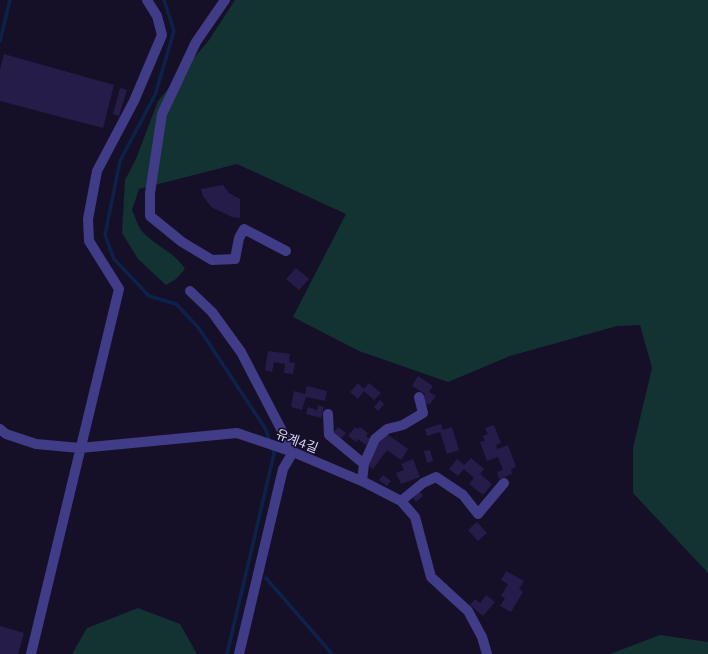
<svg xmlns="http://www.w3.org/2000/svg" width="708" height="654" viewBox="0 0 708 654" font-family="'Work Sans','Noto Sans KR',sans-serif">
	<style>
		.green { fill: #133232 }
		.lines { fill: none; stroke-linecap: round; stroke-linejoin: round }
		.stream { stroke: #0d224a; stroke-width: 3.5 }
		.building { fill: #261c49 }
		.minor { stroke: #403c87; stroke-width: 10 }
		.labels { text-anchor: middle; dominant-baseline: central; stroke-width: 3.5; stroke-linejoin: round; paint-order: stroke }
		.street-label { font-size: 13px; fill: #ddd7ff; stroke: #151028 }
	</style>
	<rect width="100%" height="100%" fill="#151028"/>
	<!-- green -->
	<path class="green" d="M235,0H708V573L633,493V448L652,368L640,325L617,326L510,356L448,382L359,351L293,317L346,214L237,164L139,189L132,210C135,216 137,224 141,230C153,245 175,252 185,269L176,279L166,285L138,259L122,233L125,180L136,159L158,101L209,40Z
		M138,608L180,624L197,654H72L87,628Z
		M660,635L708,642V654H610Z"/>
	<g class="lines">
		<!-- stream -->
		<path class="stream" d="M164,0L174,31L155,95L120,161L105,235L114,259L149,296L176,304L198,327L265,428L270,441
			M0,41L10,0
			M266,578L332,654
			M227,654L274,454L272,447"/>
	</g>
	<!-- building -->
	<path class="building" d="M4,54L114,85L103,128L0,101V69Z
		M120,88L127,90L119,116L113,114Z
		M223,185L229,193L240,199V218L232,217L211,207L203,196L201,189Z
		M296,268L309,279L299,290L286,279Z
		M268,351L290,354L289,362L295,363L293,374L284,373L285,364L274,362L272,372L265,370Z
		M418,376L433,386L429,392L436,396L429,405L421,400L425,394L412,386Z
		M358,383L364,389L369,383L381,393L374,400L364,391L358,399L350,392Z
		M307,386L327,391L325,401L306,397L302,410L291,407L294,391L305,394Z
		M380,400L384,404L378,411L374,407Z
		M318,405L324,407L321,418L306,414L308,407L317,410Z
		M441,424L443,430L452,427L459,450L447,454L440,432L427,436L425,429Z
		M494,425L501,443L496,445L497,449L508,445L516,467L511,469L512,474L499,479L497,472L503,470L498,457L487,461L480,442L485,441L483,436L488,434L485,428Z
		M338,427L346,433L341,439L333,433Z
		M355,427L358,429L360,427L368,433L366,436L370,439L366,445L358,439L356,442L348,436Z
		M387,434L408,449L401,460L387,450L373,469L369,466L378,441Z
		M430,450L433,461L427,463L424,451Z
		M471,458L484,469L480,474L492,484L483,495L469,484L474,478L464,469L458,476L449,469L457,459L464,465Z
		M413,459L420,477L401,484L396,473L404,470L401,464Z
		M383,475L391,481L387,486L379,480Z
		M420,491L423,496L416,502L413,498Z
		M477,522L487,533L478,541L468,530Z
		M506,571L524,581L519,589L523,592L511,612L500,606L505,598L501,596L508,584L501,580Z
		M486,595L495,602L483,616L470,605L475,599L480,603Z
		M0,626L24,633L18,654H0Z"/>
	<g class="lines">
		<!-- minor -->
		<path class="minor" d="M225,0L196,42L162,114L150,193V216L182,242L212,260L235,259L239,238L244,229L286,251
			M190,291L212,312L241,352L293,452
			M328,414L329,435L364,464
			M0,429L6,434L36,444L80,448L237,433L293,452L366,483L401,501L415,517L431,577L468,611L482,637L487,654
			M362,481L364,464L375,439L387,429L403,425L423,413L419,397
			M401,501L423,483L436,477L463,495L478,514L504,483
			M31,654L119,289L89,241L88,219L97,171L134,101L162,35L157,16L147,0
			M239,654L283,469L293,452"/>
	</g>
	<g class="labels">
		<!-- street labels -->
		<g class="street-label">
			<text transform="translate(297 441) rotate(21)">유계4길</text>
		</g>
	</g>
</svg>
